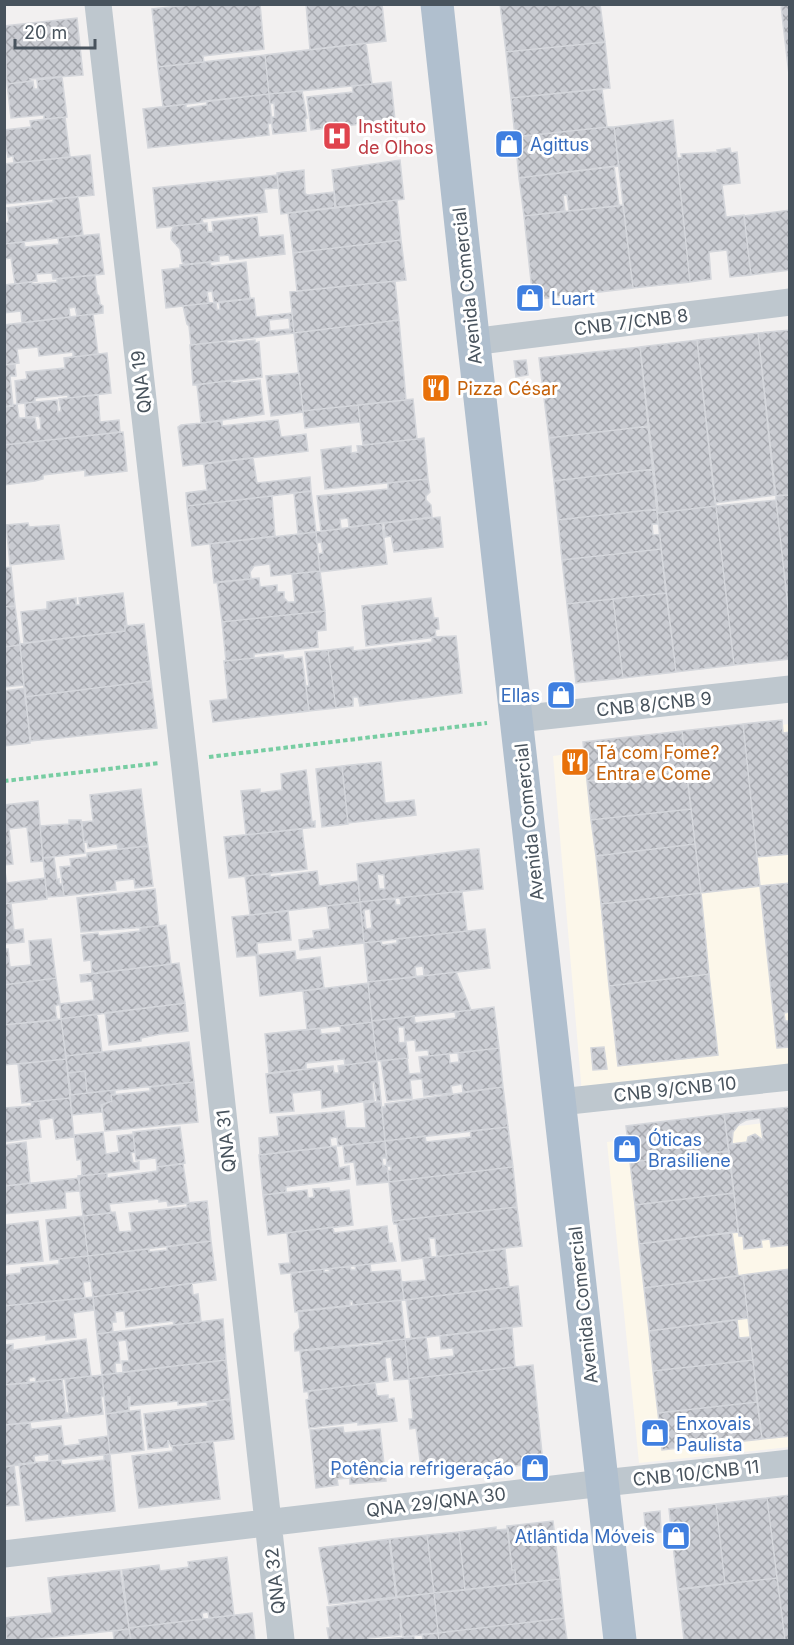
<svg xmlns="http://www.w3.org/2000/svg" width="794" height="1645" viewBox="0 0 794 1645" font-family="Inter,sans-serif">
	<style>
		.commercial { fill: #fcf7ea }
		.building { fill: url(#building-cross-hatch); stroke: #d4d6db; stroke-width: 1.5; fill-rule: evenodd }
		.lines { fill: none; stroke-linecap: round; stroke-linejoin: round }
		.path { stroke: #77cda2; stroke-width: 4; stroke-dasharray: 4.5 3; stroke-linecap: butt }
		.minor { stroke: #bec7ce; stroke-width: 27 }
		.major { stroke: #b0bfce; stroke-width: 33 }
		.labels { text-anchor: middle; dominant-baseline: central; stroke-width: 6; stroke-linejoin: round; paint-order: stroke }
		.health-label { font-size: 18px; fill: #be3a42; stroke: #fff; text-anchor: start }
		.shop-label { font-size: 18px; fill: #366cbe; stroke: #fff; text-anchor: start }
		.street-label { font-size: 18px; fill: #48535d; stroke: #fff }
		.food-label { font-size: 18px; fill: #c56008; stroke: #fff; text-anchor: start }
	</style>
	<defs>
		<pattern id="building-cross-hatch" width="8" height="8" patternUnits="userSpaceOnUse" patternTransform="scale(1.5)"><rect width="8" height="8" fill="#caccd2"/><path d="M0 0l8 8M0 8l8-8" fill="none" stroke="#a6a8ae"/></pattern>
	</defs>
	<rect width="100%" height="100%" fill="#f2f0f0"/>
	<!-- commercial -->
	<path class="commercial" d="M789,724V1068L582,1094L553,756Z
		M789,1120V1447L639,1463L607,1142Z"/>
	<!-- building -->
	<path class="building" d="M198,4H260L264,49L203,56L204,62L158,67L152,9Z
		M306,4H382L386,41L310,50Z
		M500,4H600L605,42L506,52Z
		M781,4H790V83L783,24Z
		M77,18L83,75L30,79L31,81L7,84L4,26Z
		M605,42L610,88L511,98L506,52Z
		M366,43L372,84L269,94L265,55Z
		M265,55L269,94L163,107L158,67Z
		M62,77L67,117L44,119V115L11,118L7,84L33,81L34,89H38L37,80Z
		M391,82L395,120L311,130L307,97L353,92L352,86Z
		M602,89L607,127L515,137L511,98Z
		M302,91L307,118L305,119L306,131L273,134L271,117H275L274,103L270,104L269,94Z
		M269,94L272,123L268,124L269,135L148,148L143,109L186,104V108L207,105L206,101Z
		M65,117L70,157L14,163L13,156L8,157L6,146H4V130L31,127L30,121Z
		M673,120L690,282L633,288L614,127Z
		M607,127H614L619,166L519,178L515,137Z
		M730,148L731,153L737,152L740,183L722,185L726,217L744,215L751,275L730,277L727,250L709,252L711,279L690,282L677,158H682L681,154L718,152L717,150Z
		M90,155L94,195L4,204V164Z
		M400,160L404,199L336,208L332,170Z
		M614,166L619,206L569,211L567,195H563L565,211L524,216L519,178Z
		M304,170L305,193L307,195L334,192L335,208L281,214L277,173Z
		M277,175L278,188L264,189L267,212L202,219L203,223L157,228L153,188Z
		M78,197L83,235L4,244V223L9,222L7,208L53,202V199Z
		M397,200L401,240L293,253L288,213Z
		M623,205L633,288L533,300L524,216Z
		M790,210V270L751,275L744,216Z
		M257,217L259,237L283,235L285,254L230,260L229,255L219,256V261L185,265L182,262L180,249L171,239V232L174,226L207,223L208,232H213L212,222Z
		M99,234L104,274L53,279L52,273L36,274L37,281L15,284L11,258L4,259V244L24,242L25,247L59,244L58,238Z
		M401,240L406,280L297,291L293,253Z
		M208,262H210L211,266L246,262L250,299L214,303L212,291L207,292L209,303L166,308L162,270L180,268V265Z
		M95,275L97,294L99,296L100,304L103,306V313L77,316L75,307L69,308L70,317L22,323L21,311L4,313V285L32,282V284L57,282V279Z
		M395,281L399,320L294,333L290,292Z
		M254,298L256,317L292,313L294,333L191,345L189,326L187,324L183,306L216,302L217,310L220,309L219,302ZM289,318L290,329L270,331L269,320Z
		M93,314L98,354L73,357V352L39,356L38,347L17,349L19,363L4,365V325Z
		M399,320L406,400L303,411L294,333Z
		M790,330V495L776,496L758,333Z
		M758,333L775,495L715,503L697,340Z
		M255,340V343L259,342L262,377L193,385L190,345L227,341L228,343Z
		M697,340L716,506L657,513L640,347Z
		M640,347L649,426L549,438L539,358Z
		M107,353L111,393L68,398V395L35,398V402L17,404L15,381L27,379L26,372L65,368L64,358Z
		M526,360L528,375L516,377L514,361Z
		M15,364L16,376H10L13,406L4,407V365Z
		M299,373L303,412L271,416L266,376Z
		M232,380V383L260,380L264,414L201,423L197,385Z
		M98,395L100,422L119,420L120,432L4,445V407L17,404L19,418H35L37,430L41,429L40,418L38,416L26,417L25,403L57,400L58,412L61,411L59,399Z
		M413,399L417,439L363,445L358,405Z
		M358,405L360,422L305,428L303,411Z
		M278,420L281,437L306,434L308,451L183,466L178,427L181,425L222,421V426Z
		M649,426L654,469L554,481L549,438Z
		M123,432L127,471L85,476V470L43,475V479L35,481L4,485V445Z
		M424,438L428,479L325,489L321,450L351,446V453L358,452L357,446Z
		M253,458L257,483L310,477L311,491L187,506L186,493L207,490L204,464Z
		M654,469L658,509L558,520L554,481Z
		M428,479L430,492L426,496V500L431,505L432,517L349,527L348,518L340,519L341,529L321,531L317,496L388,489V483Z
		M311,491L316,532L298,534L294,493Z
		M784,495H790V625L776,500V496Z
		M272,496L275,536L192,546L187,506Z
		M776,500L790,625V659L734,665L716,506Z
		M716,506L734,665L676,672L657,513Z
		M657,509L658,524H652L653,535L660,534L661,549L562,560L558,520Z
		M440,517L443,547L394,552L391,536L385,537L384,523Z
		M28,523L29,527L59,525L64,559L10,565L6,525Z
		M382,523L387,564L320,572L318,554L323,553L321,542L317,543L316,532Z
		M316,532L320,571L271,576L270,564L254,566L250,572L251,579L214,583L210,544Z
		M661,549L666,593L567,604L562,560Z
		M11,567L15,606L4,607V568Z
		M320,571L325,611L222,622L217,582L259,578L260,587L277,585V592H284V598L288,602H295L292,574Z
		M123,593L127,626H125V631L24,643L21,612L47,609V602L76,598V605H80L79,598Z
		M666,593L676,672L623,678L613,599Z
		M431,598L434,618H438L439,629L435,630L436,637L366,646L362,606Z
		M613,599L623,678L576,683L567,604Z
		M15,606L20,645L4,647V607Z
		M325,611L326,630L317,631L318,647L254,654V658L226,661L222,622Z
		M144,624L151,681L25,697L20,644L125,631V626Z
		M456,636L462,693L360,706L358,697H353V706L336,708L328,650L353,647V651L415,644L432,642V637Z
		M20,645L24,685L4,687V647Z
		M328,650L336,708L309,711L306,686H309L305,652Z
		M283,655L284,659L302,657L309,711L213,722L210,701L228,699L224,661Z
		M151,681L157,728L31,741L25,697Z
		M25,688L30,743L4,746L5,691Z
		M782,720L783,733L790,732V854L757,857L743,724Z
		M743,724L760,886L701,893L682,731Z
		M682,731L686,770L587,781L583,742Z
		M381,762L385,803L414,800L416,815L348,823L342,766Z
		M342,766L348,824L322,827L316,769Z
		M306,770L312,822L315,821V827L246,835L241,791L260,789V793L282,790L281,774Z
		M686,770L691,809L591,820L587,781Z
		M141,789L148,846L118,849L117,844L88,848L87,841L84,842L82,822L93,821L90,795Z
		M38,801L43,861L31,862L27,827L9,829L13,864L4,865V805Z
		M691,809L695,844L596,856L591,820Z
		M69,820H81L85,853L43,858L40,826L69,824Z
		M302,829L307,869L229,878L224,837Z
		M695,844L701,893L601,904L596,856Z
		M148,846L153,886L135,888L134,879L115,881L116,890L64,896L60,867L71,866L70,859L87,857V853Z
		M476,849H479L483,889L360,902L357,864ZM377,874L384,875L385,889H379Z
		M54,857L57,880L59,879V884H62L64,896L47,897L43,858Z
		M4,865L7,883L45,878L47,899L4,904Z
		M317,871L319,886L358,881L360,902L250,915L245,876L270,874V877Z
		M790,883V1019L789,1012L784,1013L785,1021H790V1047L777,1048L760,886Z
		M155,889L159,926L81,932L77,898Z
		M462,891L467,931L364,943L360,902L395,898L396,905H401L400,898ZM370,909L372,928L366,929L364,910Z
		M701,893L709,974L609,986L601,904Z
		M360,902L364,943L300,950L299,940L314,938L313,931L330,929L327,906Z
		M11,903L14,930L23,929L24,942L4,944V904Z
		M288,911L291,940L257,943L258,955L237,957L232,917Z
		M166,925L171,964L92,974L91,960L84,961L81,935L98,933L99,936L140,931V928Z
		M485,929L490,968L424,976L423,966L415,967L416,977L368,982L364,943L381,941L382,945L397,943V939Z
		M51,939L56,978L4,985V949H8L10,967L31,965L29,941Z
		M295,951L296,960L320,957L324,988L260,996L256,955Z
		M179,963L185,1003L61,1019L60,1004L94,1000L92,981L81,982L80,975Z
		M456,972L471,1010L372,1021L368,982Z
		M709,974L718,1055L618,1066L609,986Z
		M56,978L60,1004L55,1006L57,1020L4,1025V985Z
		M368,983L372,1022L307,1030L303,991Z
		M185,1003L188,1031L161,1034L141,1038V1041L109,1045L105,1013Z
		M494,1007L499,1048L429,1056L428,1050L416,1051L415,1040L405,1041L404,1027H398L399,1043L406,1042L408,1058L377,1061L372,1021L414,1016L415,1023L456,1018L455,1012Z
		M97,1014L102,1052L66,1056L61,1019Z
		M61,1019L66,1059L4,1065V1025Z
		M372,1022L377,1061L345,1065L344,1059L306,1063V1069L269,1073L265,1034L320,1028L321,1034L341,1032L340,1026Z
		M189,1042L194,1082L87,1093L85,1071L68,1073L66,1056Z
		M604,1047L607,1069L593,1070L591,1048Z
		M499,1048L503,1087L463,1092L462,1084L451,1086L452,1093L424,1096L422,1079L410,1080L412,1098L387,1101L381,1061L407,1058L409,1074L421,1073L419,1057L449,1054L450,1063L459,1062L458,1053Z
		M66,1059L70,1098L22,1103L18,1064Z
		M377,1061L381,1101L377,1102L374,1082H372L374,1100L322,1108L321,1090L292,1093L294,1111L270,1113L266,1074L333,1066L334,1073H339L338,1066Z
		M85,1071L87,1093L71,1095L68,1073Z
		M194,1082L198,1122L105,1131L102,1105L112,1101L111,1095L150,1091V1087Z
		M503,1087L508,1127L385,1141L382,1107H385V1104Z
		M115,1090V1094L111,1095L112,1101L101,1105L102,1112L72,1115L70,1095Z
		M70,1098L74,1137L56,1139L53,1118L39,1120L41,1137L4,1142V1108L32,1106L31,1102Z
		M381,1101L385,1141L338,1146L337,1137L330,1138L331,1147L260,1155L259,1138L279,1136L277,1117L344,1111L346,1128H366L364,1103Z
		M790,1107V1245L771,1247L770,1239L761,1240L762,1247L744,1249L743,1236H739L724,1114ZM760,1118L763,1140L755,1134L748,1137L747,1142L732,1144L733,1132L739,1124L746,1120Z
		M724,1114L729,1151L630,1162L626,1126Z
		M180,1127L185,1163L157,1167L156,1158L136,1160L133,1132Z
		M508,1127L513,1167L389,1182L388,1171L391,1170V1166H387L385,1141L425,1136L426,1142L471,1137L470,1131Z
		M103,1132L106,1154L119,1152L117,1136L133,1134L135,1152L131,1153L133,1163L139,1162V1169L82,1176L81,1159L77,1160L74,1135Z
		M385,1141L387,1158H382L383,1166L387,1165L389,1182L357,1185L354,1162L345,1163L343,1146Z
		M26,1142L30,1183L4,1186V1145Z
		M336,1146L339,1168L349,1166L350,1179L286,1187V1192L263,1195L259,1155Z
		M729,1151L734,1193L635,1205L630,1162Z
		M183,1164L189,1203L168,1206L167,1201L159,1202V1199L109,1204L111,1213L83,1216L78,1176L107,1173V1178L157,1171V1167Z
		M513,1167L517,1207L393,1221L389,1182Z
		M79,1178L80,1191L65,1192L66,1208L4,1214L6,1186Z
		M329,1188L330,1192L349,1190L353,1225L268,1235L263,1195L307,1190L308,1198L314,1197L313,1189Z
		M734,1193L738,1232L639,1244L635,1205Z
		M207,1201L211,1241L88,1256L83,1216L115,1212L119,1232L132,1231L129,1213L187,1207V1203Z
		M517,1207L522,1246L437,1257L435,1238H429L431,1257L402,1261L397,1224H394L393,1221Z
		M83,1216L88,1256L50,1260L46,1220Z
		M38,1221L43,1261L4,1265V1225Z
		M387,1226L389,1243H392L396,1261L281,1274L279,1264L290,1263L287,1233L333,1227L334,1233Z
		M732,1232L738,1276L644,1288L639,1244Z
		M211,1241L216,1280L93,1297L88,1256L149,1249V1252L167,1250V1247Z
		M505,1249L509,1287L404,1300L402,1282L426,1280L423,1258Z
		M88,1256L91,1281L83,1282L85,1298L4,1306V1275L21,1273V1268L59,1264V1259Z
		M370,1264L371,1272L400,1270L404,1300L353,1305L352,1301H350V1306L295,1312L291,1275L293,1273L324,1269V1272H330L329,1269L350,1266L351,1270H356L355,1266Z
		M790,1269V1436L762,1439L743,1275Z
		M743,1275L748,1318L649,1331L644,1288Z
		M192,1283L193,1295L198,1294L201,1322L174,1325L173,1321L126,1327L124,1311L115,1312L116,1322H112L113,1332L97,1334L93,1297Z
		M518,1286L522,1326L411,1339L406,1300Z
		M93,1297L94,1310L73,1313L76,1337L46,1340V1335L4,1340V1306Z
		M401,1300L405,1339L295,1351L294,1334L300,1328L298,1311Z
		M223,1319L226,1360L123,1372L122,1361H129L126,1340L118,1341L120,1363H115L116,1373L102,1375L97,1334Z
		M737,1320L739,1338L750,1337L753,1360L653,1371L649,1331Z
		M512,1328L515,1367L409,1379L405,1339L426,1337L429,1359L454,1356L453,1348L441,1349L440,1336Z
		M86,1339L91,1376L36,1382L35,1377L29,1378V1383L4,1385V1345L13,1344V1350Z
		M405,1339L409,1379L394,1380L391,1357L385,1358L388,1381L304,1392L300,1351L382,1344V1342Z
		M226,1360L230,1399L178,1405V1401L130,1406V1397H128L129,1410L106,1414L102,1375Z
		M753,1360L757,1402L658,1413L653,1371Z
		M533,1365L543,1463L422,1476L416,1428L410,1429L409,1419H413L409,1379Z
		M102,1375L104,1396L101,1397L103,1414L4,1425V1385L62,1379L66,1413H69L65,1379Z
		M375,1383L377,1396L388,1395V1399L394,1398L397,1421L358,1425V1422L309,1428L306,1400L309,1399L308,1391Z
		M230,1399L234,1439L171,1446L168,1440V1447L148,1449L144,1414L208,1406L207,1402Z
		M757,1402L762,1439L662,1450L658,1413Z
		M140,1410L144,1450L110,1454L106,1414Z
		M30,1423L31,1429L61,1426L64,1446L80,1444L79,1440L108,1436L110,1454L49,1461V1454L34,1456L35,1463L4,1467V1425Z
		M343,1427L344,1433L380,1429L386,1481L350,1484V1478L337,1479L338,1485L316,1488L310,1430Z
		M213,1441L220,1499L139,1508L132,1456L173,1451L172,1446Z
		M110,1454L115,1511L26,1521L19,1464L61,1460L62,1465L104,1460V1455Z
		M14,1465L19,1505L4,1506V1467Z
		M790,1495V1640H785L767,1498Z
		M767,1498L777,1578L725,1584L716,1504Z
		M716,1504L725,1584L678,1590L669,1509Z
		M660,1511L661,1532L646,1534L644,1513Z
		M553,1521L560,1579L516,1584L515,1570H512L507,1526Z
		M496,1527V1530L508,1529L512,1570H515L516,1584L465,1590L459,1532Z
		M459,1532L465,1590L434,1593L427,1535Z
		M427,1535L434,1593L397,1597L390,1539Z
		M389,1539L396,1597L329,1604L319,1548Z
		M227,1557L234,1615L209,1618L208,1612L202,1613L203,1619L129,1628L122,1570L159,1565L160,1571L189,1567L188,1562Z
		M120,1570L129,1629L27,1640H7L4,1618L52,1613L48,1578Z
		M777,1578L785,1640H684L678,1589Z
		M560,1579L564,1618L438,1633L434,1593Z
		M434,1593L438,1633L403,1637L400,1613L401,1635L368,1638L369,1640H329L327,1628H330L327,1607Z
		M252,1613L255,1640H131L129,1628Z
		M564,1618L567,1640H439L438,1633Z
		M129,1629L131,1640H114L113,1631Z
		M438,1633L439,1640H423L422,1634Z
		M414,1636L415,1640H377Z"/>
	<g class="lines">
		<!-- path -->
		<path class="path" d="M209,757L487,723
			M4,781L160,763"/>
		<!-- minor -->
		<path class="minor" d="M98,4L184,760L281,1640
			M472,342L790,302
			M518,719L790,689
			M560,1102L790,1077
			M4,1554L603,1483L790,1463"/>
		<!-- major -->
		<path class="major" d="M437,4C494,550 563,1095 620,1640"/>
	</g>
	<!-- icons -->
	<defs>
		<g id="hospital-square" transform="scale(1.5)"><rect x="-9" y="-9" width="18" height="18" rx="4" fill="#e0444e" stroke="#fff"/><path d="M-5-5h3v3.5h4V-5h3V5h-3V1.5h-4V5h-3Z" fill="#fff"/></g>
		<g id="shop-square" transform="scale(1.5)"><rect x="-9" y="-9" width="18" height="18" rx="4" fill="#3f7fe0" stroke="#fff"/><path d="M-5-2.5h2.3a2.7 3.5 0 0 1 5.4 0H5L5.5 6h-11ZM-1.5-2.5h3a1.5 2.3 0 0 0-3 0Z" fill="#fff"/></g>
		<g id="restaurant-square" transform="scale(1.5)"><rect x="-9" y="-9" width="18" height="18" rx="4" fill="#e8710a" stroke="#fff"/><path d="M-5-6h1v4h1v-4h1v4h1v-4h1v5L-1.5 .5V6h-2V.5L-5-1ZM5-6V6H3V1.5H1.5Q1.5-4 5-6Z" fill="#fff"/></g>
	</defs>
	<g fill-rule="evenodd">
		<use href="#hospital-square" x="337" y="136"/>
		<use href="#shop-square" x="509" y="144"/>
		<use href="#shop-square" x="530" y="298"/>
		<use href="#restaurant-square" x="436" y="388"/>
		<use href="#shop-square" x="561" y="695"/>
		<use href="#restaurant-square" x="575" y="762"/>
		<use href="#shop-square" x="627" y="1149"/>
		<use href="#shop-square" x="655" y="1433"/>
		<use href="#shop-square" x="535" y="1468"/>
		<use href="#shop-square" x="676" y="1536"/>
	</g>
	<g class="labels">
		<!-- health labels -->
		<g class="health-label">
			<text x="358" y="126">Instituto<tspan x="358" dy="21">de Olhos</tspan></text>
		</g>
		<!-- shop labels -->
		<g class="shop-label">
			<text x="530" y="144">Agittus</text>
			<text x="551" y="298">Luart</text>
			<text x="540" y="695" text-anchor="end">Ellas</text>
			<text x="648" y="1139">Óticas<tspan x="648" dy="21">Brasiliene</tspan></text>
			<text x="676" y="1423">Enxovais<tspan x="676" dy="21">Paulista</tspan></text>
			<text x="514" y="1468" text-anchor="end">Potência refrigeração</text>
			<text x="655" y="1536" text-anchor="end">Atlântida Móveis</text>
		</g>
		<!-- street labels -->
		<g class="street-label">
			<text transform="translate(467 286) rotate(-96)">Avenida Comercial</text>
			<text transform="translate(631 322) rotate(-7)">CNB 7/CNB 8</text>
			<text transform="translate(141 382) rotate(-97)">QNA 19</text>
			<text transform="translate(654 704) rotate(-6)">CNB 8/CNB 9</text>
			<text transform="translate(529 822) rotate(-96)">Avenida Comercial</text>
			<text transform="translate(675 1089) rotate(-6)">CNB 9/CNB 10</text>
			<text transform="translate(226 1141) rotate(-96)">QNA 31</text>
			<text transform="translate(583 1305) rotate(-96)">Avenida Comercial</text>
			<text transform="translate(696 1473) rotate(-6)">CNB 10/CNB 11</text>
			<text transform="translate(436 1502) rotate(-7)">QNA 29/QNA 30</text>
			<text transform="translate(275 1581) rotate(-96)">QNA 32</text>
		</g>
		<!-- food labels -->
		<g class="food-label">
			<text x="457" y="388">Pizza César</text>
			<text x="596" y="752">Tá com Fome?<tspan x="596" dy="21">Entra e Come</tspan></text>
		</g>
	</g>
	<!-- border -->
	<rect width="794" height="1645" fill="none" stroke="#48535d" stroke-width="12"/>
	<!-- scale -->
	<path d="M15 39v9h80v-9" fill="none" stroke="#48535d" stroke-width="3"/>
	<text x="24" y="39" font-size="18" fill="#48535d" stroke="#ffffff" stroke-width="4.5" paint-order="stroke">20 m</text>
</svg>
